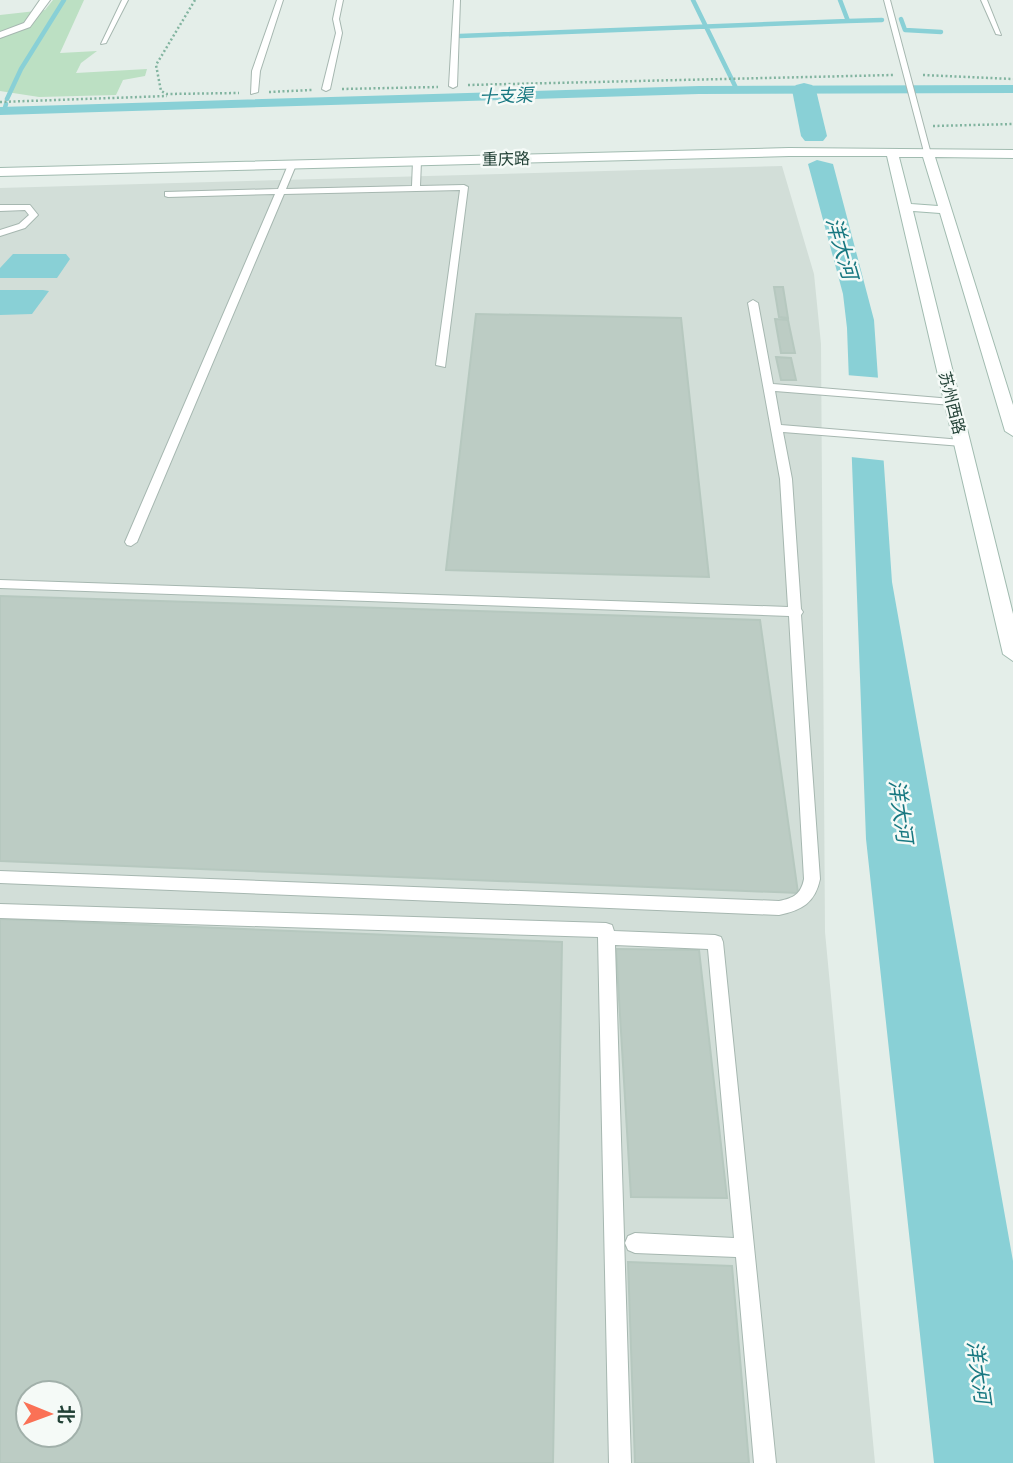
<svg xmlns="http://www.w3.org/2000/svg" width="1013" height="1463" viewBox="0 0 1013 1463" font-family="Montserrat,'Noto Sans SC',sans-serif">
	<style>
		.built { fill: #d2ded8; fill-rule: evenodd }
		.green { fill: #bce0c3 }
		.water { fill: #89d0d6 }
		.pier { fill: #e4eee9 }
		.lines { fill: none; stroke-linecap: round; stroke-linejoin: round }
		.stream { stroke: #89d0d6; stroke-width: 4.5 }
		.canal { fill: #89d0d6; fill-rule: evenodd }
		.river { fill: #89d0d6; fill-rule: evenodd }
		.building { fill: #bcccc4; stroke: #b6c8bf; stroke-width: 2; fill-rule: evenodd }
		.lane-casing { stroke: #a6b7b0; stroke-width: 2 }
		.street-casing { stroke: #a6b7b0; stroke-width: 2 }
		.secondary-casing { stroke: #a1bbb0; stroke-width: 2 }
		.path { stroke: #82b4a0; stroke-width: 2.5; stroke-dasharray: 2 2.5; stroke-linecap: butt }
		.lane { fill: #fff; fill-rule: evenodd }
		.street { fill: #fff; fill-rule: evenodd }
		.secondary { fill: #fff; fill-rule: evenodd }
		.labels { text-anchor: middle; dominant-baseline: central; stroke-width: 5; stroke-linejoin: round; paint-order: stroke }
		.far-street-label { font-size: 16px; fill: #224136; stroke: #f5faf7 }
		.far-water-label { font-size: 18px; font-style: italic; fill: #187881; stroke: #f5faf7 }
		.water-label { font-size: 21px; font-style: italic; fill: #187881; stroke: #f5faf7 }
	</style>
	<rect width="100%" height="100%" fill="#e4eee9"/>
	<!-- built -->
	<path class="built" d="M782,166L814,274L821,344L825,932L875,1463H0V188ZM28,1393H70V1435H28Z"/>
	<!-- green -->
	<path class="green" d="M53,0H84L60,53L97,51L81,63L76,73L147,69L145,76L123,80L116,95L39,97L0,91V38L13,33H0V15L45,10Z"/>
	<!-- water -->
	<path class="water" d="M817,160L833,164L874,320L892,582L1013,1261V1463H934L866,839L847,328L843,294L808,164Z
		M13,254H66L70,259L57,278H0V268Z
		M0,290H43L49,291L32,314L0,315Z"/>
	<!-- pier -->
	<path class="pier" d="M846,375L882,378L888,461L851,457Z"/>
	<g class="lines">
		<!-- stream -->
		<path class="stream" d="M693,0L737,90
			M840,0L848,21L882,20
			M901,19L905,30L941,32
			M460,36L848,21
			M7,99L21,69L64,0
			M4,111L6,104"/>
		<!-- canal -->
		<path class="canal" d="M1013,85V93L699,94L0,115V107L699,86Z"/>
		<!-- river -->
		<path class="river" d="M804,83L812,85L816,90L827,136L823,141H805L801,136L792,90L796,85Z"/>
	</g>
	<!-- building -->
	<path class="building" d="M774,287H783L788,318L779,317Z
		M476,314L681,318L709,577L446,570Z
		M775,319L788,320L795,353H781Z
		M776,357L791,358L796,380H781Z
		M0,596L760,620L798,893L0,861Z
		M0,919L562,942L553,1463H0ZM28,1393H70V1435H28Z
		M616,949L699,950L727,1198L631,1197Z
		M628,1262L732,1266L749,1463H635Z"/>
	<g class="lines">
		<!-- lane casing -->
		<g class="lane-casing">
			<path id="lane" d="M122,0H128L106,43L101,44Z
				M277,0H283L260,71L258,92L251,94L252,71Z
				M337,0H343L339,19L342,33L330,89L326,91L322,89L336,33L333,19Z
				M454,0H460L457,86L453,88L449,86Z
				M884,0H890L931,154L924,152Z
				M981,0H987L1001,35L996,34Z
				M417,159L421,161L420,186L464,185L468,187L445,367L436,365L460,190L284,194L137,542L131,546L127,545L125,542L275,194L168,197L165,196V192L278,189L288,165L292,163L296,165L286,189L412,186L413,161Z
				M0,205H30L38,215L25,228L0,236V230L19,224L29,215L25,210L0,211Z
				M753,300L758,303L773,384L952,399L957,402L952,405L775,391L781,425L962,440L967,443L962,446L783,432L792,479L801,609L803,612L801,615L820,879C815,903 802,910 779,915L0,883V871L779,901C794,898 801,894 804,879L789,616L0,588V580L788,607L780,479L748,303Z
				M0,904L606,923L612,925L614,931L715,935L721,937L723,942L776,1463H754L736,1257L635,1253L628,1250L625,1243L628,1236L635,1233L734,1238L708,949L615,945L631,1463H609L598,937L0,918Z"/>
		</g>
		<!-- street casing -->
		<g class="street-casing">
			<path id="street" d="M40,0H50L30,27L0,38V32L24,23Z"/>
		</g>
		<!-- secondary casing -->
		<g class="secondary-casing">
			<path id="secondary" d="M789,148L1013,150V158L935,157L1013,405V436L1005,431L940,213L913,211L1013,614V661L1003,654L887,156H789L0,176V168ZM899,157H923L938,206L911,204Z"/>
		</g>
		<!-- path -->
		<path class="path" d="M195,0L156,65L161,91L167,94L239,93
			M923,75L1013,79
			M468,85L893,75
			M342,89L438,87
			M269,92L312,90
			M0,102L167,96
			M933,126L1013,124"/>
		<!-- lane -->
		<use href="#lane" class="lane"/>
		<!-- street -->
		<use href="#street" class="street"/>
		<!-- secondary -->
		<use href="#secondary" class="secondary"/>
	</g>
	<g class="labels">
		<!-- far-street labels -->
		<g class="far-street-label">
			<text transform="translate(506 159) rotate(-1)">重庆路</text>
			<text transform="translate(952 403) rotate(76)">苏州西路</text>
		</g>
		<!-- far-water labels -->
		<g class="far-water-label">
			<text transform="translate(506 96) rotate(-2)">十支渠</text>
		</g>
		<!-- water labels -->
		<g class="water-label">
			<text transform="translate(842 248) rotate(74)">洋大河</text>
			<text transform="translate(901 811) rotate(82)">洋大河</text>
			<text transform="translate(979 1372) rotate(82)">洋大河</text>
		</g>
	</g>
	<!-- north arrow -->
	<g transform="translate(49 1414) rotate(91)"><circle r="33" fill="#f5faf7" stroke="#a1b0aa" stroke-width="2"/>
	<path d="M0-5L12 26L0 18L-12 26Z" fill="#fa7156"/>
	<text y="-10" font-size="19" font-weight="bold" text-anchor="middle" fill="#224136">北</text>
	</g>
</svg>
